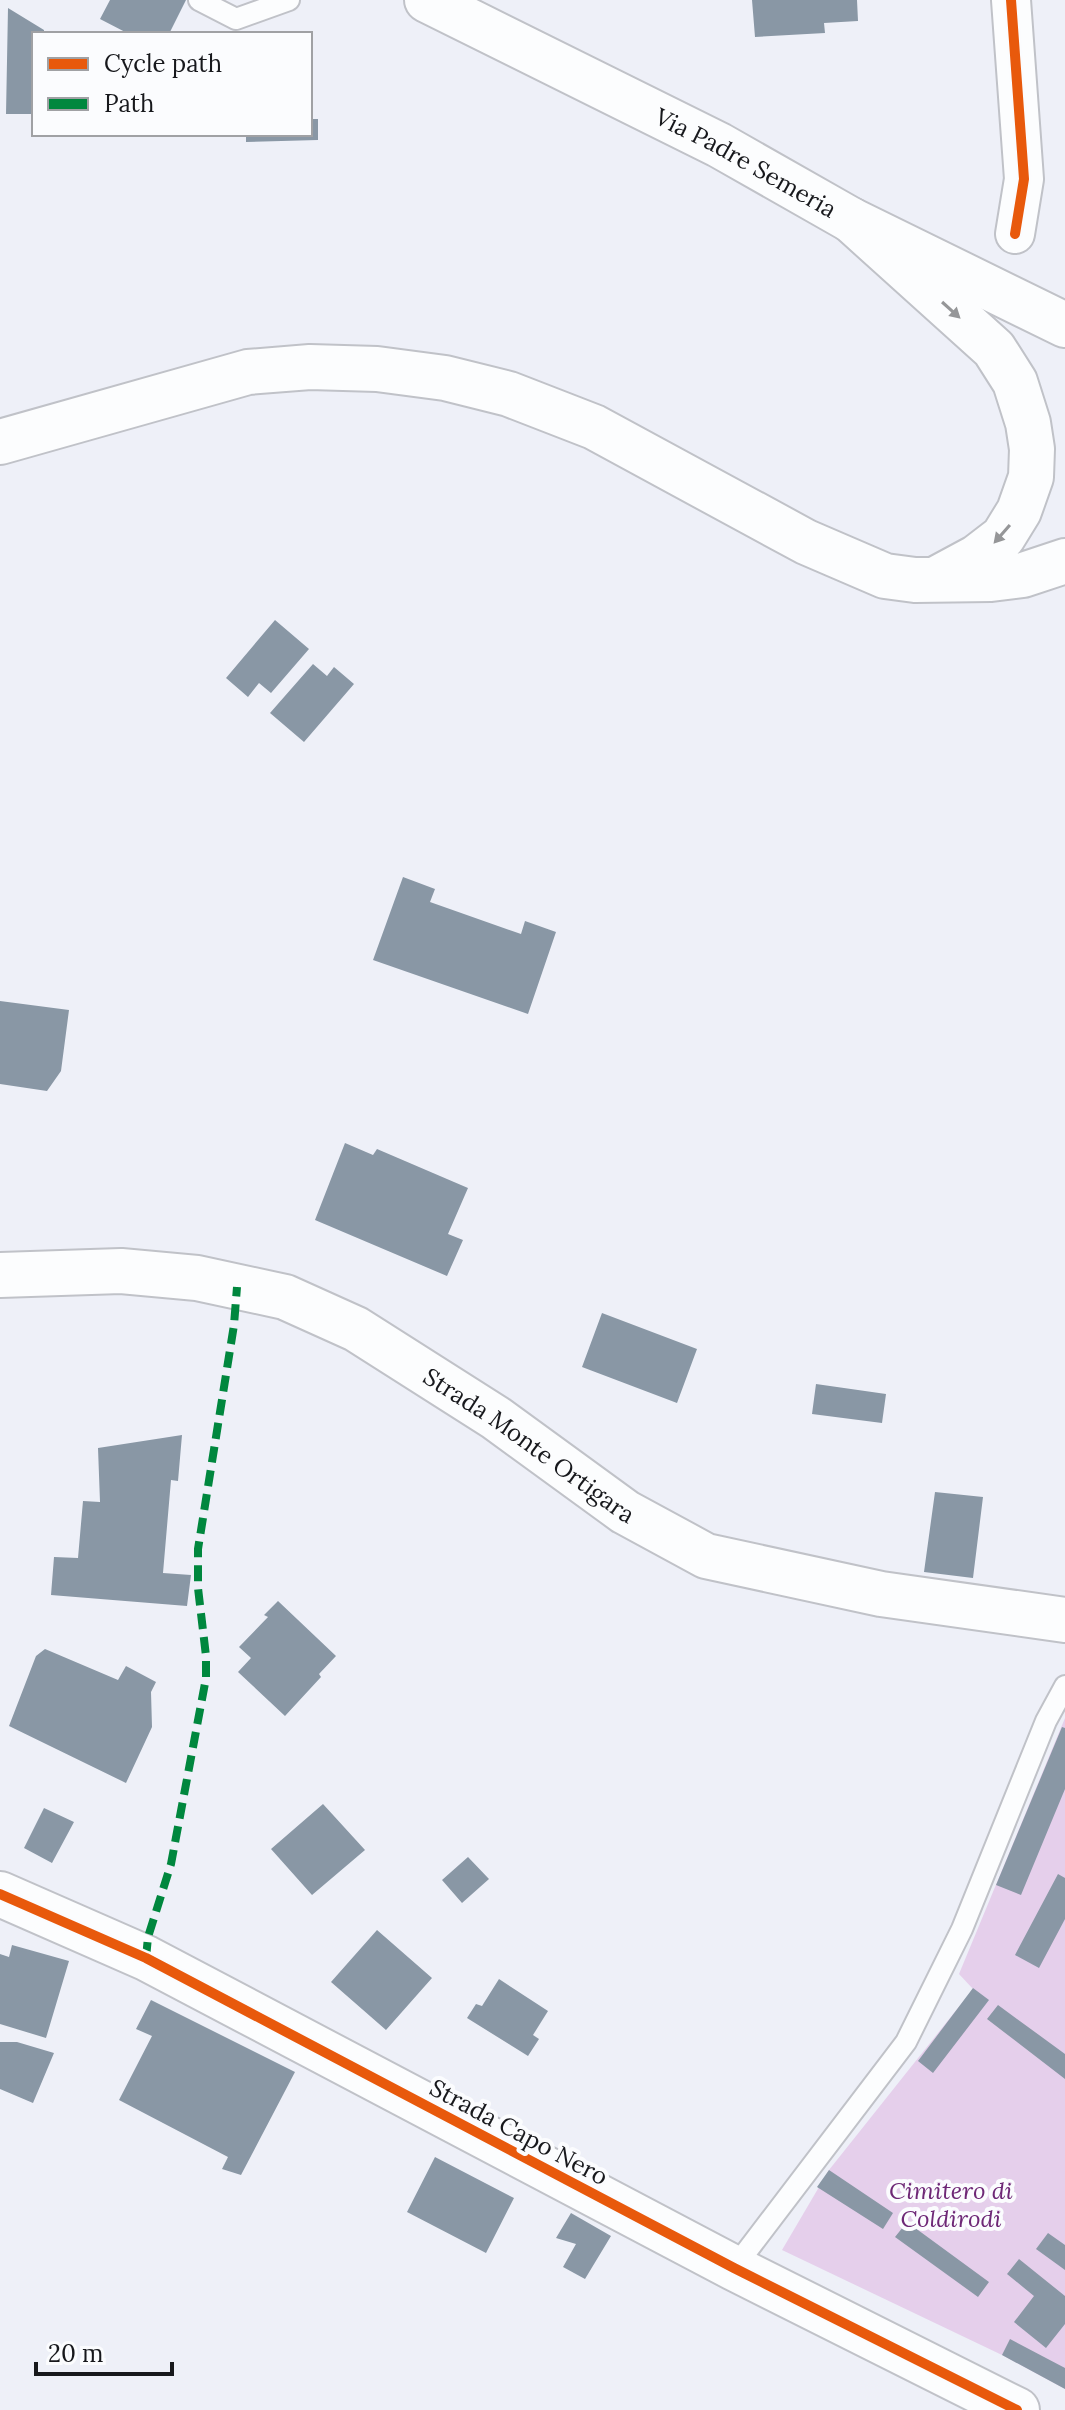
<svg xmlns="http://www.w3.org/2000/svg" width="1065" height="2410" viewBox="0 0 1065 2410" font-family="Lora,serif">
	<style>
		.green { fill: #e5cfeb }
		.building { fill: #8997a5 }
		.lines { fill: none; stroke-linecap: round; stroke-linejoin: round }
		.service-casing { stroke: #c0c2c8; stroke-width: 24 }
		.minor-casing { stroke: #c0c2c8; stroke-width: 42 }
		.tertiary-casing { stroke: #c0c2c8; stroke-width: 48 }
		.secondary-casing { stroke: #c0c2c8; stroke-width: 48 }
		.motorway-casing { stroke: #c0c2c8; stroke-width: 48 }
		.service { stroke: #fcfdfe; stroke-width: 20 }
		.minor { stroke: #fcfdfe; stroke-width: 38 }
		.tertiary { stroke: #fcfdfe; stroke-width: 44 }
		.secondary { stroke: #fcfdfe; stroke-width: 44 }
		.motorway { stroke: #fcfdfe; stroke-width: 44 }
		.quiet { stroke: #00873e; stroke-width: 8; stroke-dasharray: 16 8; stroke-linecap: butt }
		.cycleway-casing { stroke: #fbfcfe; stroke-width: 15 }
		.cycleway { stroke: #e8590c; stroke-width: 10 }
		.oneway { fill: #959698 }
		.labels { text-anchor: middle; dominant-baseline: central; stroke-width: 8; stroke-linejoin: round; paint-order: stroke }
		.street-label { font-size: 24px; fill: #17181c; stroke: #fbfcfe }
		.park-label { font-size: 24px; font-style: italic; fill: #6e2876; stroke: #fbfcfe }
	</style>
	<rect width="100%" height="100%" fill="#eef0f8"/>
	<!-- green -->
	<path class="green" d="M1065,1718V2389L1002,2355L782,2250L829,2170L973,1989L959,1974Z"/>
	<!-- building -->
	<path class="building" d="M110,0H186L169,34H129L100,19Z
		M752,0H857L858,21L824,23L825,33L755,37Z
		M8,8L44,30V34H34V114H6Z
		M310,119H318V140L246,142V134H310Z
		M275,620L309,649L271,693L259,683L248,697L226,678Z
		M313,664L327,676L334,667L354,684L304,742L270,713Z
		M403,877L435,889L430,902L521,934L525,921L556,932L528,1014L373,960Z
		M0,1001L69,1010L61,1071L47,1091L0,1084Z
		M345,1143L373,1155L377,1149L468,1188L448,1234L463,1240L447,1276L315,1220Z
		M602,1313L697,1349L677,1403L582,1367Z
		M816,1384L886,1394L882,1423L812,1414Z
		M182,1435L178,1481L171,1480L163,1573L191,1575L187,1606L51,1595L54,1557L78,1558L83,1501L100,1502L98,1448Z
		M935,1492L983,1497L973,1578L924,1572Z
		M278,1601L336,1656L319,1674L321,1677L285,1716L238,1672L251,1658L239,1647L268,1617L264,1615Z
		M45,1649L118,1680L126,1666L156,1682L151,1692L152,1727L126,1783L9,1726L36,1656Z
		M1062,1727L1065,1728V1789L1021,1895L996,1885Z
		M323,1804L365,1850L312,1895L271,1849Z
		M44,1808L74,1822L52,1863L24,1848Z
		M468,1857L489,1879L462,1903L442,1880Z
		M1058,1874L1065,1878V1919L1039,1968L1015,1955Z
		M377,1930L432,1978L386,2030L331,1982Z
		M12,1945L69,1961L46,2038L0,2024V1954L9,1957Z
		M499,1979L548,2011L533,2035L539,2039L528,2056L467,2018L476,2004L482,2006Z
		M973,1988L989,2000L933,2073L918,2061Z
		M151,2000L295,2072L241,2175L222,2169L228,2157L119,2100L152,2036L136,2029Z
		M998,2005L1065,2054V2079L987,2019Z
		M0,2042H17L54,2053L33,2103L0,2089Z
		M435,2157L514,2198L486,2253L407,2212Z
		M829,2170L893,2213L883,2229L817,2187Z
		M571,2213L611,2236L585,2279L563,2267L576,2244L556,2238Z
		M907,2222L989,2282L978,2297L895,2237Z
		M1048,2233L1065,2245V2270L1036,2249Z
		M1019,2259L1065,2296V2324L1046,2348L1014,2322L1034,2296L1007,2274Z
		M1010,2339L1065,2368V2389L1002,2355Z"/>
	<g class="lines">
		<!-- service casing -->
		<g class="service-casing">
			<path id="service" d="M199,0L236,19L289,0
				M734,2268L906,2042L962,1929L1046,1721L1065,1686"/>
		</g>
		<!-- minor casing -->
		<g class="minor-casing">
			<path id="minor" d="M1011,0L1024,179L1015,234"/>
		</g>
		<!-- tertiary casing -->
		<g class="tertiary-casing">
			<path id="tertiary" d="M0,1894L146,1958L734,2268L1017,2410"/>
		</g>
		<!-- secondary casing -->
		<g class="secondary-casing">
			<g id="secondary">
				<path id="s1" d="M427,0L719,145L851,220L1065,325"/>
				<path id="s2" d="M0,1275L121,1271L197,1278L285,1297L356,1329L496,1418L625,1512L706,1556L881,1594L1065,1620"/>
			</g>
		</g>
		<!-- motorway casing -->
		<g class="motorway-casing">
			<path id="motorway" d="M851,220L994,349L1015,382L1028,423L1032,449L1031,477L1019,511L1003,537L977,557L938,578
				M0,442L248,372L310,367L377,369L445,378L509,394L594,427L806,542L885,576L915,580L991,579L1023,575L1065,561"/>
		</g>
		<!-- service -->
		<use href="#service" class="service"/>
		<!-- minor -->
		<use href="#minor" class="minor"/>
		<!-- tertiary -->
		<use href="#tertiary" class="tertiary"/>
		<!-- secondary -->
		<use href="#secondary" class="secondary"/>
		<!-- motorway -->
		<use href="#motorway" class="motorway"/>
		<!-- quiet -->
		<path class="quiet" d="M146,1958L148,1937L171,1864L206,1678V1656L198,1588V1549L234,1325L237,1287"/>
		<!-- cycleway casing -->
		<g class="cycleway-casing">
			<path id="cycleway" d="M1011,0L1024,179L1015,234
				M0,1894L146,1958L734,2268L1017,2410"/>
		</g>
		<!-- cycleway -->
		<use href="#cycleway" class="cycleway"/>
	</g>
	<!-- one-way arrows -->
	<defs><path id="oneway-solid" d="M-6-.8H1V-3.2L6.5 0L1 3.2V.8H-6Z" transform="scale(2)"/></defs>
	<g class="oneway">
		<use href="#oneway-solid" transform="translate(951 310) rotate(42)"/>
		<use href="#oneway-solid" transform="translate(1002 534) rotate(131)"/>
	</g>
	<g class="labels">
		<!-- street labels -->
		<g class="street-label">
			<text stroke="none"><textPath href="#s1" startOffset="358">Via Padre Semeria</textPath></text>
			<text stroke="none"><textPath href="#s2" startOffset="574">Strada Monte Ortigara</textPath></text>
			<text transform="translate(519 2132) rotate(28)">Strada Capo Nero</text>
		</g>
		<!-- park labels -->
		<g class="park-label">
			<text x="951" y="2190">Cimitero di<tspan x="951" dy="28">Coldirodi</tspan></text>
		</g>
	</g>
	<!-- legend -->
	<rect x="32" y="32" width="280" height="104" fill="#fbfcfe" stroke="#a0a1a4" stroke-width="2"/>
	<rect x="48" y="58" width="40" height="12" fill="#e8590c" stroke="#a0a1a4" stroke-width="2"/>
	<text x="104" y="72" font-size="24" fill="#17181c">Cycle path</text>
	<rect x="48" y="98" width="40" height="12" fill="#00873e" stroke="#a0a1a4" stroke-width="2"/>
	<text x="104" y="112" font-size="24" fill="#17181c">Path</text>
	<!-- scale -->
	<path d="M36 2362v12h136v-12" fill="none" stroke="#17181c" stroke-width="4"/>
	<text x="48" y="2362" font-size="24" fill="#17181c" stroke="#fbfcfe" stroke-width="6" paint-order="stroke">20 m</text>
</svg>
